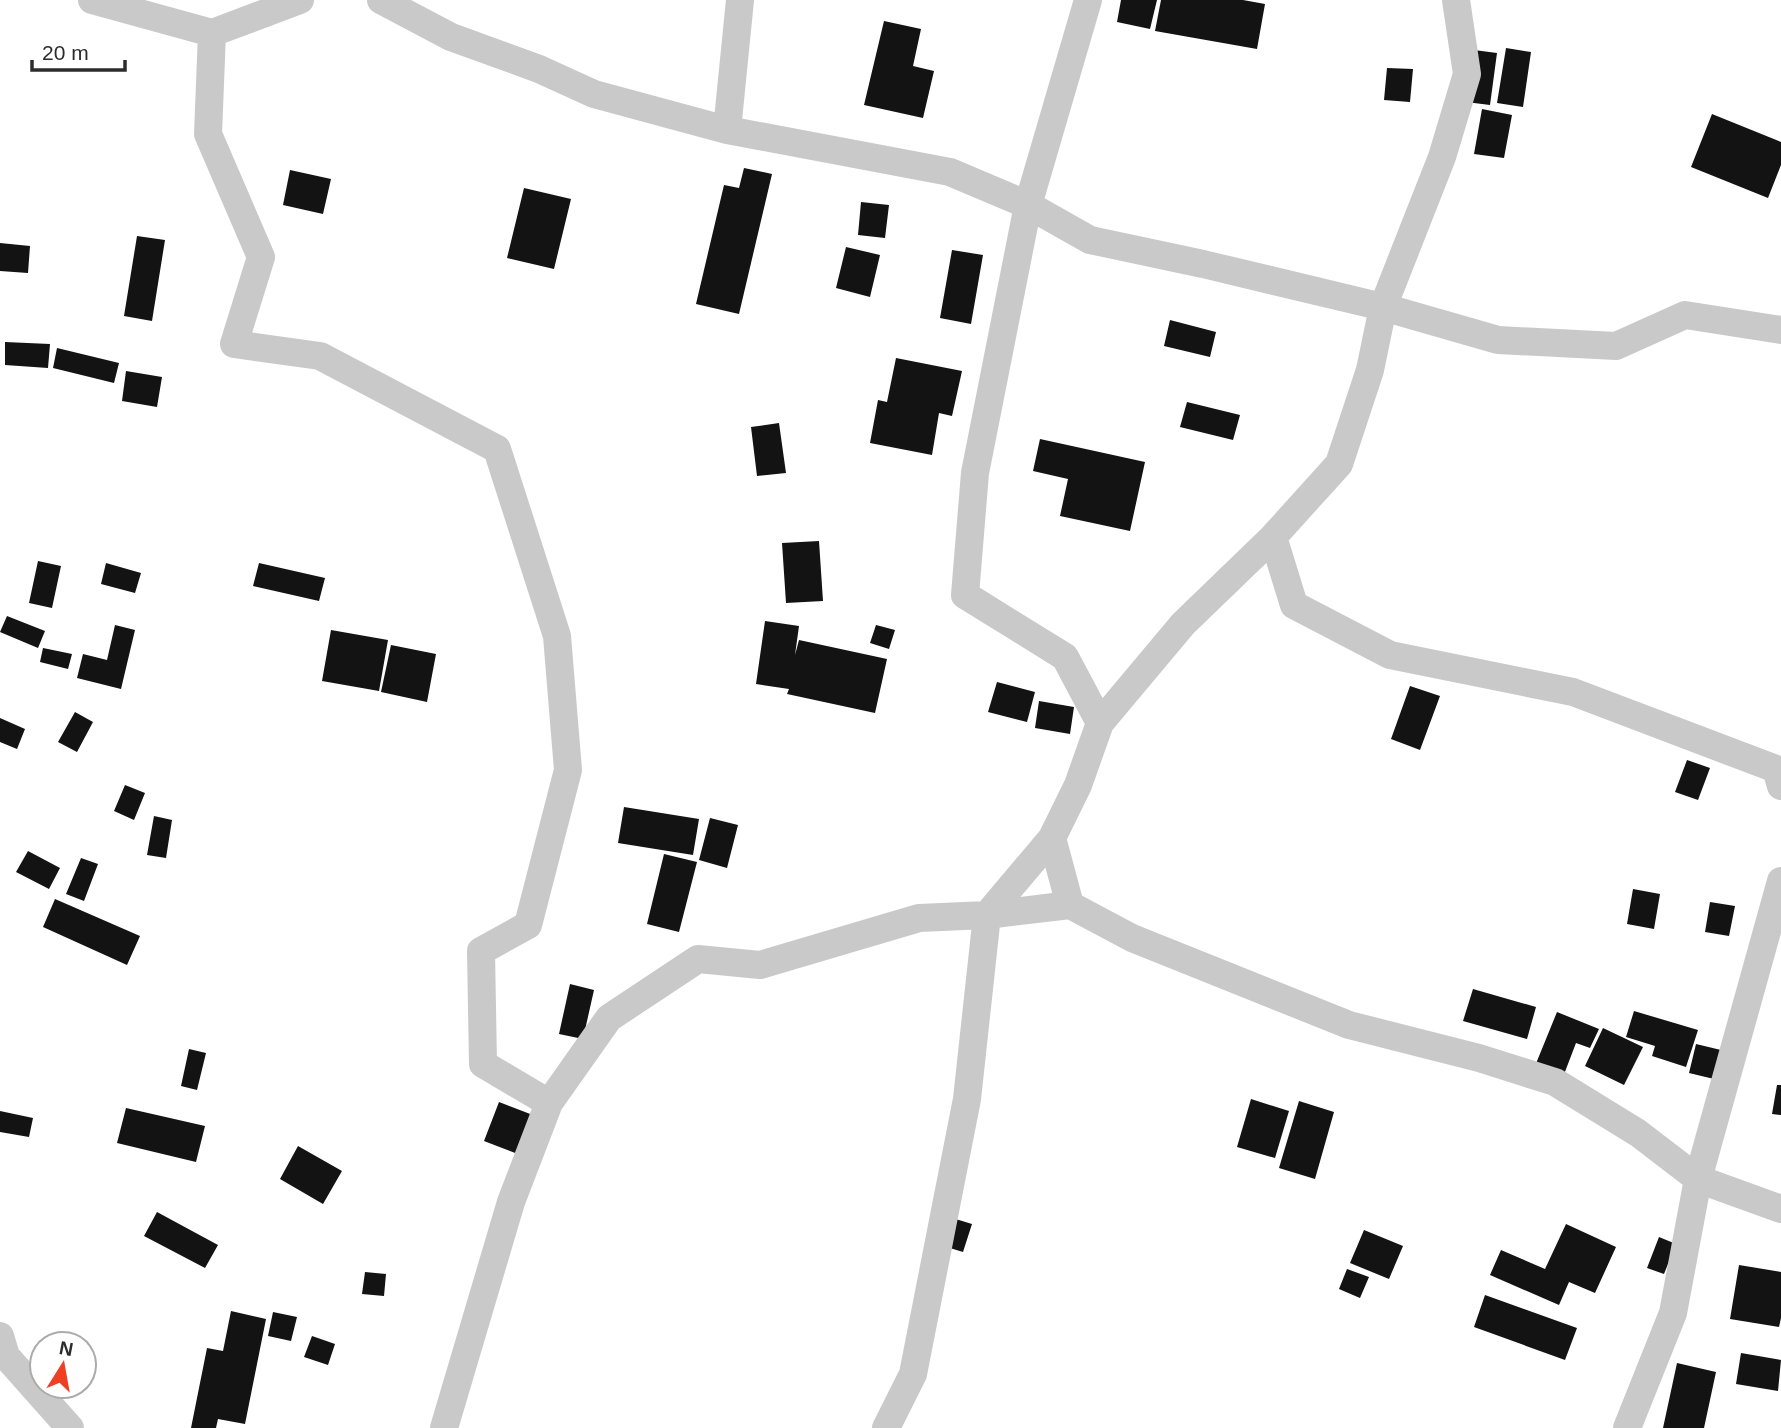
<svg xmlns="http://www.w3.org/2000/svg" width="1781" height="1428" viewBox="0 0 1781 1428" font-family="Arial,sans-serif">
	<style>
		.building { fill: #131313 }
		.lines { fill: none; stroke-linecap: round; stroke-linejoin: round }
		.minor { stroke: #c9c9c9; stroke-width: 28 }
	</style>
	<rect width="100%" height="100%" fill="#fff"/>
	<!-- building -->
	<path class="building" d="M1121,0H1157L1150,29L1117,22Z
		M1161,0H1243L1265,4L1257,49L1155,31Z
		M884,21L921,29L913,66L934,71L923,118L864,105Z
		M1506,48L1531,52L1523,107L1497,103Z
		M1474,50L1497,53L1490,105L1466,102Z
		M1387,68L1413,69L1410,102L1384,100Z
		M1482,109L1512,115L1504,158L1474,154Z
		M1712,114L1781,142V165L1768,198L1691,167Z
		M744,168L772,174L739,314L696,304L724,185L739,188Z
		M290,170L331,179L323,214L283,205Z
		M524,188L571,199L554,269L507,258Z
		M861,202L889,205L885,238L858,235Z
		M137,236L165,240L152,321L124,316Z
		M0,243L30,246L28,273L0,271Z
		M846,247L880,255L870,297L836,288Z
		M952,250L983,255L971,324L940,318Z
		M1170,320L1216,332L1210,357L1164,346Z
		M5,342L50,344L48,368L5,365Z
		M57,348L119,363L114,383L53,368Z
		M896,358L962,371L952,416L939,413L932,455L870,443L878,400L887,402Z
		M126,371L162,377L157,407L122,401Z
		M1187,402L1240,415L1233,440L1180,427Z
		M779,423L786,473L757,476L751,427Z
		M1040,439L1145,462L1130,531L1060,516L1068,479L1033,471Z
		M819,541L823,601L786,603L782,543Z
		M38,561L61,566L52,608L29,603Z
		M106,563L141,573L135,593L101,584Z
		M259,563L325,578L319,601L253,586Z
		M7,616L45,631L38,648L0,632Z
		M765,621L799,626L795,655L799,640L887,659L875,713L787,694L789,689L756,684Z
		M115,625L135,630L121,689L77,678L83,654L107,660Z
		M876,625L895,630L889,649L870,643Z
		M331,630L388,640L379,691L322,681Z
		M391,645L436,654L427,702L381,692Z
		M43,648L72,654L68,669L40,662Z
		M997,682L1035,692L1027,722L988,712Z
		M1410,686L1440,696L1420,750L1391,739Z
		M1039,701L1074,707L1070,734L1035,728Z
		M75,712L93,722L77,752L58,742Z
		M0,718L25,729L17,749L0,742Z
		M1687,760L1710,768L1698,800L1675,792Z
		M125,785L145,793L134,820L114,811Z
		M624,807L699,819L693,855L618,843Z
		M154,816L172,820L166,858L147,855Z
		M710,818L738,825L727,868L699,860Z
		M28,851L60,868L49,889L16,872Z
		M664,854L697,862L679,932L647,924Z
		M81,858L98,864L84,901L66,894Z
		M1633,889L1660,894L1654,929L1627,924Z
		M55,899L140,936L127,965L43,927Z
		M1710,902L1735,906L1729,936L1705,932Z
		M570,984L594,990L583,1039L559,1034Z
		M1473,989L1536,1007L1527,1039L1463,1021Z
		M1634,1011L1698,1030L1686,1067L1652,1056L1655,1046L1626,1037Z
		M1557,1012L1599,1029L1590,1048L1576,1043L1563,1077L1535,1066Z
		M1603,1028L1643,1047L1624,1085L1585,1066Z
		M1696,1044L1721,1050L1714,1079L1689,1073Z
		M189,1049L206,1053L197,1090L181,1086Z
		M1777,1085H1781V1115L1772,1114Z
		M1251,1099L1289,1111L1275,1158L1237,1147Z
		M1299,1101L1334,1112L1315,1179L1279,1168Z
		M499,1102L538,1117L523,1156L484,1141Z
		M126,1108L205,1126L196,1162L117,1143Z
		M0,1111L33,1118L29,1137L0,1132Z
		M298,1146L342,1171L323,1204L280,1179Z
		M157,1212L218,1245L205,1268L144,1236Z
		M949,1217L972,1224L963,1252L940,1245Z
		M1566,1224L1616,1247L1595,1293L1569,1282L1559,1305L1490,1275L1501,1250L1545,1269Z
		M1364,1230L1403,1246L1389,1279L1350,1263Z
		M1659,1237L1676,1244L1664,1274L1647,1268Z
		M1739,1265L1781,1272V1318L1779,1327L1730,1319Z
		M1347,1269L1369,1277L1360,1298L1339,1289Z
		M365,1272L386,1274L384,1296L362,1294Z
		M1485,1295L1577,1328L1565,1360L1474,1327Z
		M231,1311L266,1319L245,1424L218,1419L216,1428H191L207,1348L223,1351Z
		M273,1312L297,1317L291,1341L268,1336Z
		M312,1336L335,1344L328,1365L304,1357Z
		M1741,1353L1781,1360L1778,1391L1736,1384Z
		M1677,1363L1716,1372L1704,1428H1663Z"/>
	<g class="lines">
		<!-- minor -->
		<path class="minor" d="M92,0L212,33L300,0
			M381,0L451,37L539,69L594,94L727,130L950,172L1028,205L1090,240L1203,264L1383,307L1498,340L1616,346L1685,315L1781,330
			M1088,0L1028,205L975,473L965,595L1065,657L1100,723
			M212,33L208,134L261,257L234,344L320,356L497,449L557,636L568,770L528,925L481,951L483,1064L549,1103
			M727,130L740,0
			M1273,537L1294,605L1390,655L1573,692L1776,769L1781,786
			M1052,838L1070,905
			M0,1336L6,1356L70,1428
			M444,1428L511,1202L549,1103L609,1018L698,959L760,965L919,918L987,915L1070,905L1132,938L1349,1025L1479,1058L1555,1082L1638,1133L1698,1179L1781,1209
			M886,1428L913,1374L967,1099L987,915L1052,838L1078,785L1100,723L1183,624L1273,537L1339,464L1370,370L1383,307L1442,157L1467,74L1456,0
			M1627,1428L1673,1313L1698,1179L1781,881"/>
	</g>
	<!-- north arrow -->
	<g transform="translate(63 1365) rotate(11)"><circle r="33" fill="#ffffff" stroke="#ababab" stroke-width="2"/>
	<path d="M0-5L12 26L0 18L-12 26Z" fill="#f03f22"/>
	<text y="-10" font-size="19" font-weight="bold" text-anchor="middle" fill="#2c2c2c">N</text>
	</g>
	<!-- scale -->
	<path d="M32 60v10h93v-10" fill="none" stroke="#2c2c2c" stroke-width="3.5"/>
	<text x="42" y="60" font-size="21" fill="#2c2c2c" stroke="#ffffff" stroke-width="5" paint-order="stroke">20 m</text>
</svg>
